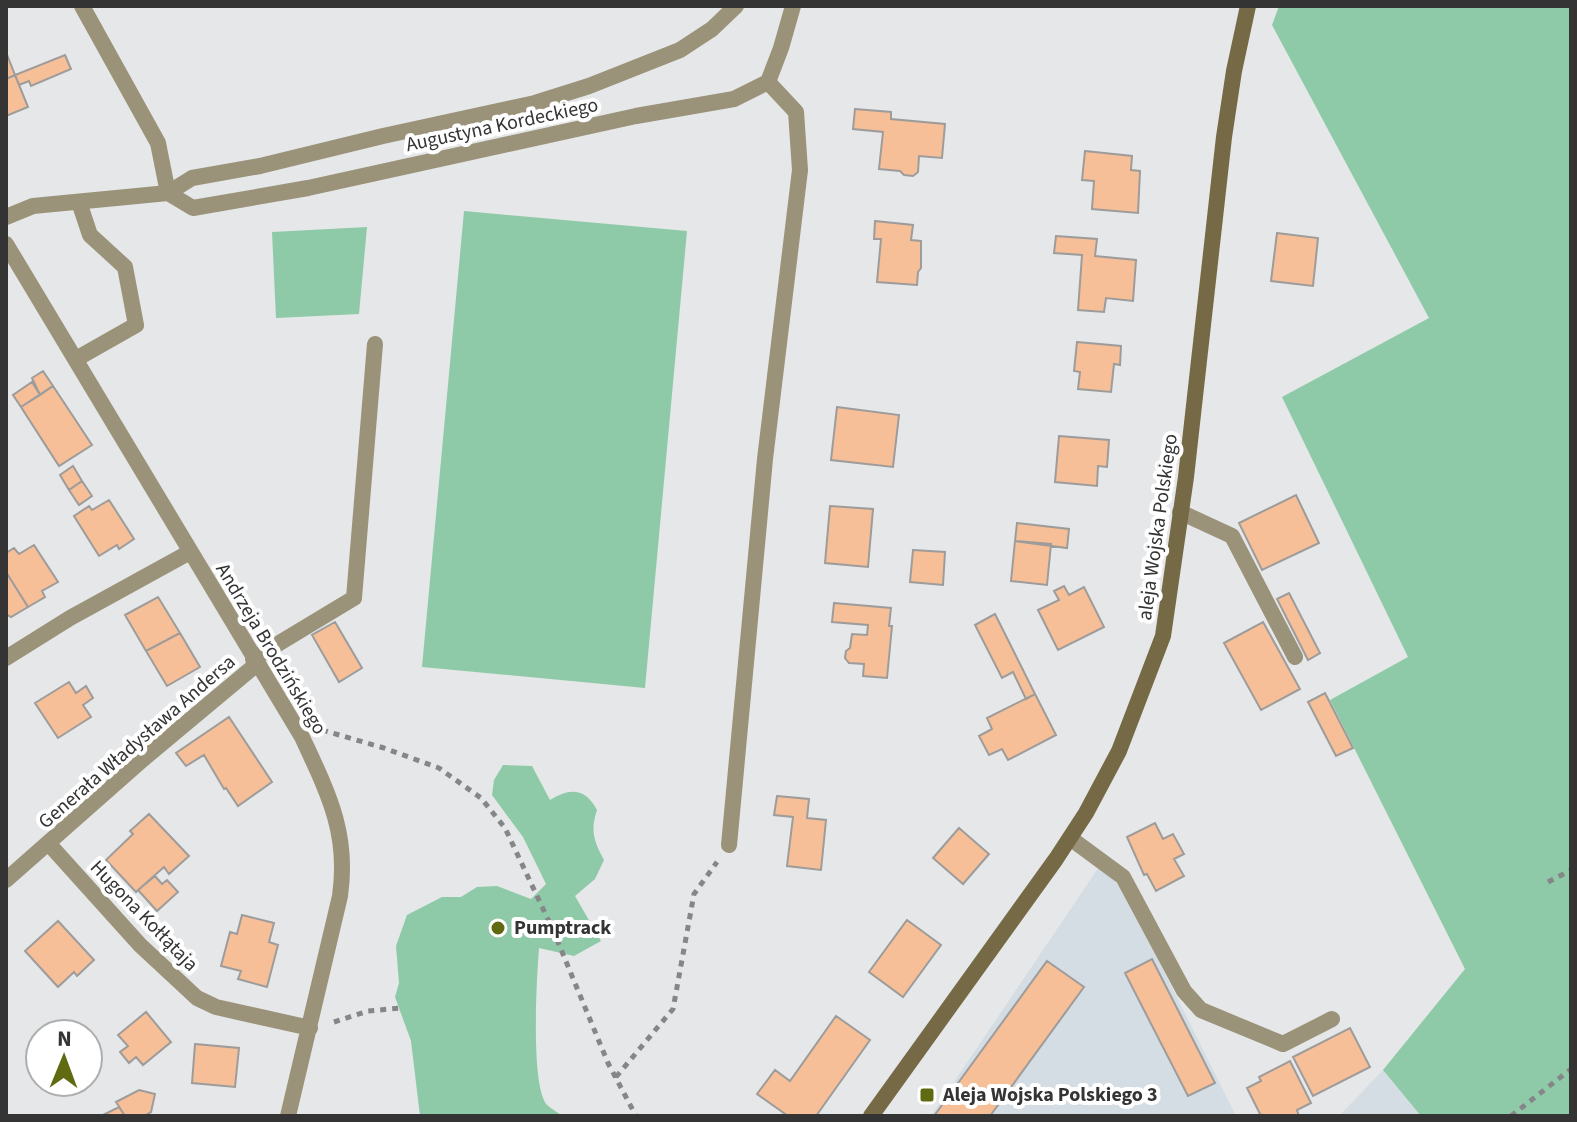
<svg xmlns="http://www.w3.org/2000/svg" width="1577" height="1122" viewBox="0 0 1577 1122" font-family="'Source Sans 3',sans-serif">
	<style>
		.built { fill: #d5dde4 }
		.green { fill: #8fcaa8 }
		.building { fill: #f6bf98; stroke: #9e9c9b; stroke-width: 2 }
		.lines { fill: none; stroke-linecap: round; stroke-linejoin: round }
		.path { stroke: #858687; stroke-width: 5; stroke-dasharray: 6 6; stroke-linecap: butt }
		.lane { stroke: #9a9279; stroke-width: 16 }
		.street { stroke: #9a9279; stroke-width: 16 }
		.secondary { stroke: #756a45; stroke-width: 16 }
		.poi-dot { fill: #606a11; stroke: #fff; stroke-width: 3 }
		.labels { text-anchor: middle; dominant-baseline: central; stroke-width: 8; stroke-linejoin: round; paint-order: stroke }
		.street-label { font-size: 20px; fill: #343435; stroke: #fff }
		.poi-label { font-size: 20px; font-weight: bold; fill: #343435; stroke: #fff; text-anchor: start }
	</style>
	<rect width="100%" height="100%" fill="#e5e7e8"/>
	<!-- built -->
	<path class="built" d="M1101,864L1126,895L1236,1116H931Z
		M1383,1070L1421,1116H1339Z"/>
	<!-- green -->
	<path class="green" d="M1279,6H1571V1116H1421L1383,1070L1465,969L1330,700L1408,657L1282,397L1429,318L1272,25Z
		M464,211L687,231L645,688L422,667Z
		M367,227L359,314L276,318L272,232Z
		M503,765L532,766L550,800C569,788 585,787 597,810C590,831 594,841 604,860L595,879L575,896L601,941L574,956L539,948C537,976 530,1085 547,1105C551,1109 558,1112 562,1116H420L411,1041L395,997L399,983L396,946L407,915L442,897H461L477,887L497,886L531,899L546,884L523,837L492,795L494,780Z"/>
	<!-- building -->
	<path class="building" d="M6,52L15,75L6,79Z
		M65,55L71,69L31,86L29,81L19,85L15,75Z
		M15,75L28,107L6,116V79Z
		M855,109L891,112V119L945,124L942,158L919,156L918,172L913,176L904,175L900,171L879,169L883,132L853,129Z
		M1085,151L1132,156L1131,170L1140,171L1138,213L1092,209L1094,181L1082,180Z
		M875,221L913,225L911,240L921,241V268L918,272L917,285L877,282L881,239H874Z
		M1277,233L1318,238L1313,286L1271,281Z
		M1056,236L1097,239L1095,256L1136,260L1133,301L1106,298L1104,312L1078,310L1082,255L1054,253Z
		M1077,342L1121,346L1120,365L1114,364L1111,392L1078,389L1080,372L1074,371Z
		M43,371L53,386L40,395L32,378Z
		M32,382L40,395L21,407L13,395Z
		M53,386L92,445L59,466L21,407Z
		M837,407L899,415L893,467L831,460Z
		M1059,436L1109,440L1107,467L1098,466L1097,486L1055,482Z
		M73,466L82,481L69,490L60,475Z
		M82,481L92,496L79,505L69,490Z
		M1296,495L1319,543L1262,570L1239,523Z
		M109,500L134,539L119,549L117,545L99,556L74,516L89,506L92,510Z
		M830,506L873,509L868,567L825,563Z
		M1017,523L1069,529L1067,548L1015,541Z
		M1015,541L1051,544L1047,585L1011,581Z
		M34,545L58,582L42,591L45,597L28,607L6,572V553L14,548L19,554Z
		M913,550L945,552L943,585L910,582Z
		M6,572L28,607L11,617L6,614Z
		M1064,586L1069,595L1084,587L1104,627L1058,650L1038,610L1059,600L1054,591Z
		M1289,593L1320,653L1308,660L1277,599Z
		M158,597L180,633L146,651L125,615Z
		M834,603L891,608L889,626H892L887,678L863,676L864,664L849,663L845,658L846,651L850,648L852,634L867,635L868,625L832,622Z
		M995,614L1035,694L1026,699L1013,672L1002,678L975,625Z
		M335,622L362,668L339,682L312,635Z
		M1263,622L1300,689L1261,710L1224,643Z
		M180,633L200,667L167,686L146,651Z
		M69,682L76,693L86,686L93,698L83,705L91,717L58,738L35,703Z
		M1325,693L1353,748L1336,756L1308,702Z
		M1035,694L1056,735L1008,760L1002,749L989,755L979,736L992,729L987,718Z
		M229,717L272,782L238,806L226,788L224,789L204,755L186,766L176,753Z
		M777,796L809,799L807,818L826,820L821,870L787,866L793,817L774,815Z
		M149,814L189,856L169,874L164,867L136,892L106,860L133,834L130,831Z
		M1155,823L1163,839L1173,834L1184,854L1174,859L1184,876L1156,891L1147,874L1144,875L1127,837Z
		M959,828L989,854L963,884L933,858Z
		M155,876L162,884L167,880L178,892L157,911L138,890Z
		M242,915L274,923L269,942L278,945L267,987L238,979L241,971L221,966L230,932L237,934Z
		M907,920L941,945L903,997L869,972Z
		M58,921L94,960L77,976L74,972L58,987L25,951Z
		M1152,959L1215,1083L1188,1096L1125,973Z
		M1047,961L1084,987L990,1116H934Z
		M146,1012L171,1042L143,1065L136,1057L129,1063L120,1052L128,1046L118,1035Z
		M836,1016L870,1040L816,1116H788L757,1094L775,1070L790,1081Z
		M1350,1028L1370,1067L1313,1096L1293,1057Z
		M195,1044L239,1048L235,1087L192,1083Z
		M1290,1061L1311,1103L1297,1110L1299,1116H1261L1247,1088L1261,1081L1259,1077Z
		M139,1090L155,1094L151,1112L144,1116H125L116,1102Z
		M119,1107L125,1116H101Z"/>
	<g class="lines">
		<!-- path -->
		<path class="path" d="M322,730L384,748L439,768L481,798L505,828L553,930L608,1063L636,1116
			M1548,882L1571,870
			M334,1022L368,1011L401,1008
			M616,1077L673,1009L694,894L717,862
			M1511,1116L1571,1069"/>
		<!-- lane -->
		<path class="lane" d="M82,6L158,143L168,193
			M76,359L136,325L125,267L90,235L79,202
			M1180,512L1232,536L1295,657
			M6,658L70,618L190,552
			M253,659L354,598L375,344
			M1070,838L1123,877L1184,991L1201,1010L1283,1044L1332,1019"/>
		<!-- street -->
		<path class="street" d="M168,193L193,208L308,188L636,116L734,99L768,82L781,48L793,6
			M6,217L33,206L168,193L192,178L260,166L383,136L535,103L589,86L680,50L712,29L736,6
			M6,244L302,737C328,793 349,833 340,896L288,1116
			M49,844L140,945L197,998L216,1007L310,1028
			M729,845L765,459L800,170L796,112L768,82
			M6,880L142,760L257,664"/>
		<!-- secondary -->
		<path class="secondary" d="M871,1116L1056,859L1086,813L1119,751L1163,636L1186,477L1224,137L1234,71L1248,6"/>
	</g>
	<!-- markers -->
	<g class="poi-dot">
		<circle cx="498" cy="928" r="8"/>
		<rect x="919" y="1087" width="16" height="16" rx="4"/>
	</g>
	<g class="labels">
		<!-- street labels -->
		<g class="street-label">
			<text transform="translate(502 125) rotate(-12)">Augustyna Kordeckiego</text>
			<text transform="translate(1158 527) rotate(-82)">aleja Wojska Polskiego</text>
			<text transform="translate(271 649) rotate(59)">Andrzeja Brodzińskiego</text>
			<text transform="translate(137 742) rotate(-41)">Generała Władysława Andersa</text>
			<text transform="translate(144 916) rotate(46)">Hugona Kołłątaja</text>
		</g>
		<!-- poi labels -->
		<g class="poi-label">
			<text x="514" y="928">Pumptrack</text>
			<text x="943" y="1095">Aleja Wojska Polskiego 3</text>
		</g>
	</g>
	<!-- border -->
	<rect width="1577" height="1122" fill="none" stroke="#343435" stroke-width="16"/>
	<!-- north arrow -->
	<g transform="translate(64 1058) rotate(1)"><circle r="38" fill="#ffffff" stroke="#aeaeae" stroke-width="2"/>
	<path d="M0-6L14 30L0 20L-14 30Z" fill="#606a11"/>
	<text y="-12" font-size="22" font-weight="bold" text-anchor="middle" fill="#343435">N</text>
	</g>
</svg>
